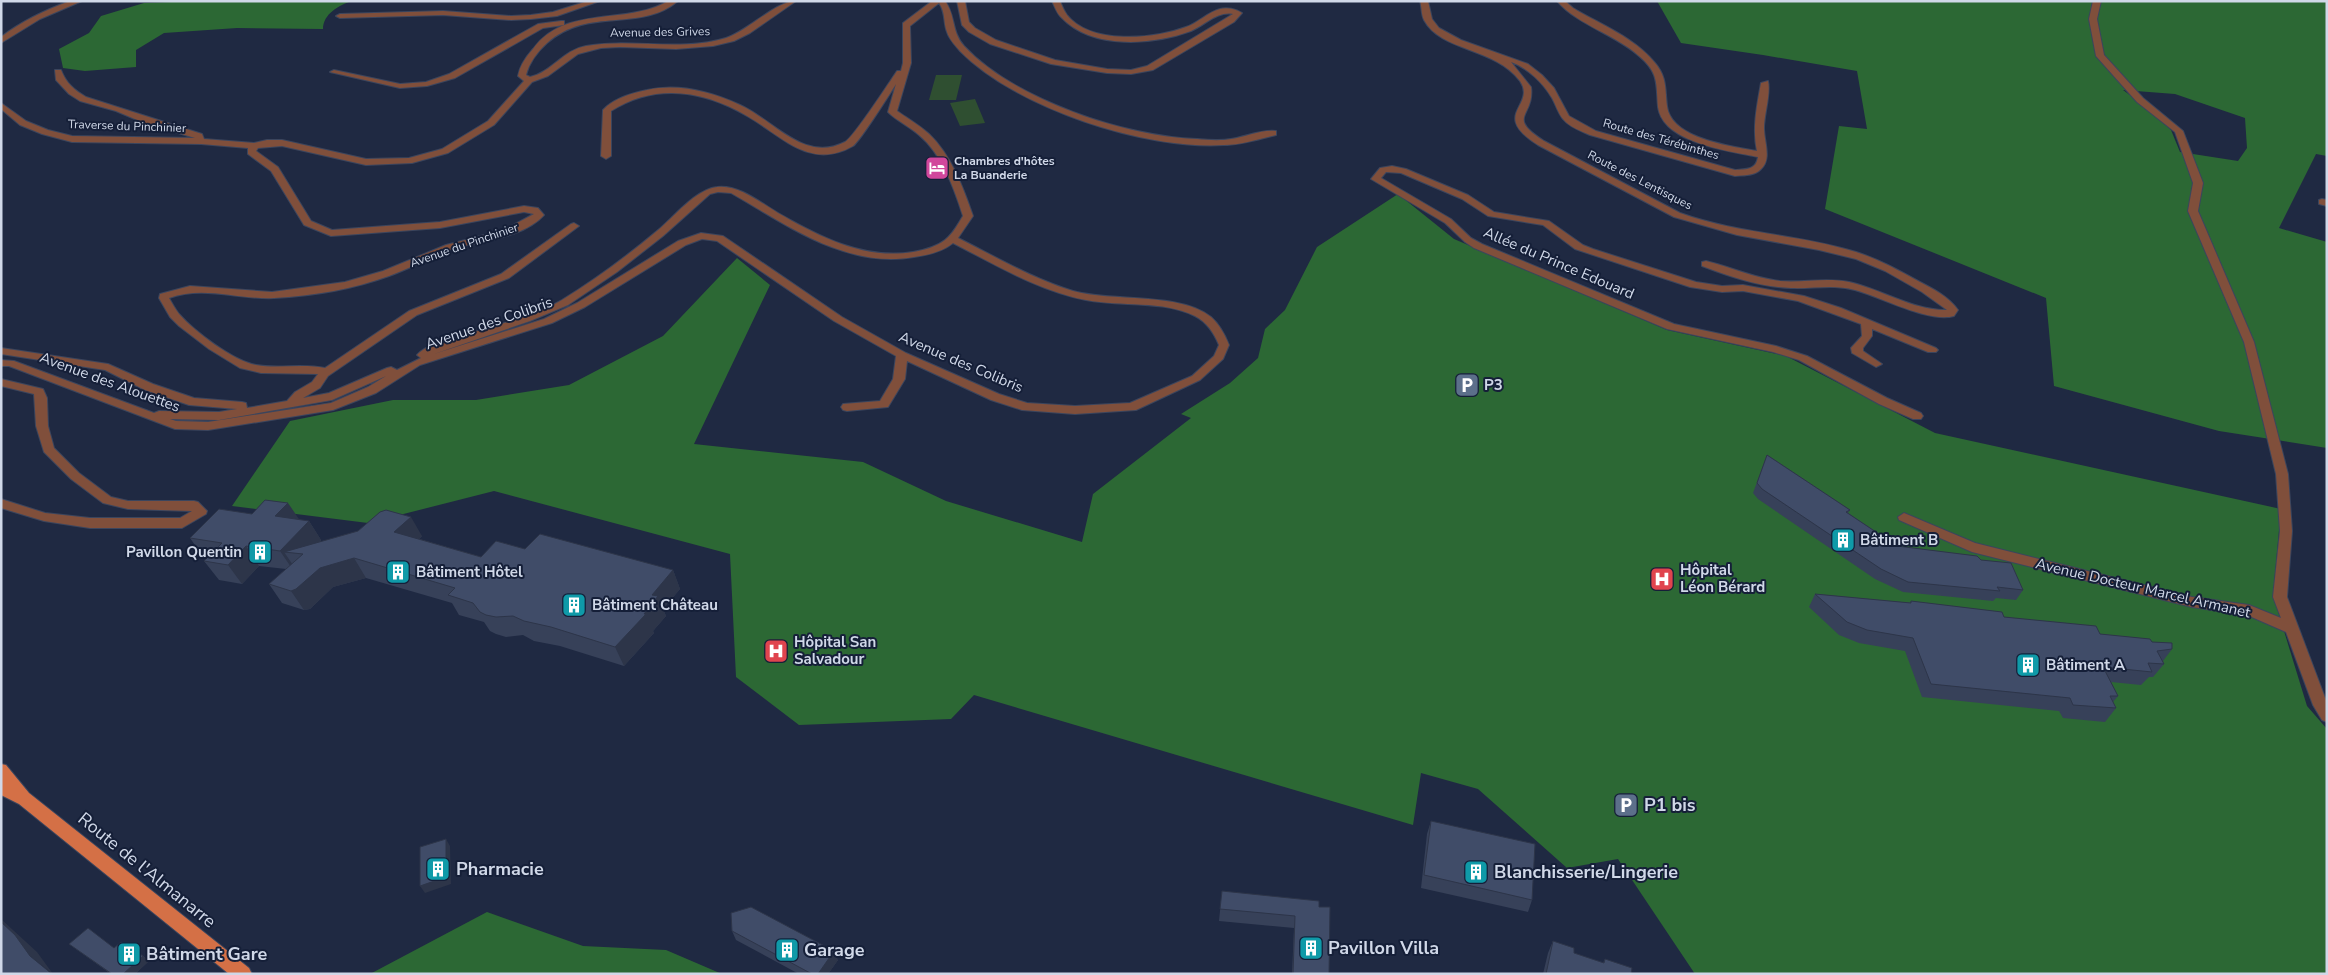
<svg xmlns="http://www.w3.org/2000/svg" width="2328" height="975" viewBox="0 0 2328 975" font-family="'Nunito Sans',sans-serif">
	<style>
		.green { fill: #2f4f31 }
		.forest { fill: #2c6834; fill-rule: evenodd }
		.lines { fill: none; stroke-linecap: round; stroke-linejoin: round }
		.street-casing { stroke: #3b455d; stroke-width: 2 }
		.primary-casing { stroke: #3b455d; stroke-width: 2 }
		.street { fill: #804f3b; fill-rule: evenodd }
		.primary { fill: #d47046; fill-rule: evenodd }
		.wall { fill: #374159 }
		.shaded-wall { fill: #2d3549 }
		.building { fill: #404c68; stroke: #2d3549 }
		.labels { text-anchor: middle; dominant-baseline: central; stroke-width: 4; stroke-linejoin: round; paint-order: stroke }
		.far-street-label { font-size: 12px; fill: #d0d8e8; stroke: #151f38 }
		.far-poi-label { font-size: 12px; font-weight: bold; fill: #d0d8e8; stroke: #151f38; text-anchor: start }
		.street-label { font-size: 15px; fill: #d0d8e8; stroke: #151f38 }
		.poi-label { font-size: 15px; font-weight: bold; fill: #d0d8e8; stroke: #151f38; text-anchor: start }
		.near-poi-label { font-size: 18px; font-weight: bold; fill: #d0d8e8; stroke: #151f38; text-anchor: start }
		.near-street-label { font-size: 18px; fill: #d0d8e8; stroke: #151f38 }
	</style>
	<rect width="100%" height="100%" fill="#1f2942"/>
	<!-- green -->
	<path class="green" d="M936,75H962L956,100H929Z
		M975,99L985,123L960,126L950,103Z"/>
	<!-- forest -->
	<path class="forest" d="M198,1H352C339,5 323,14 323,29L237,28L164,33L136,50V67L85,71L63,68L59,49L89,33L101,16L144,3Z
		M1657,1H2327V156L2316,154L2279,228L2327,242V448L2219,431L2054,386L2046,298L1825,209L1839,126L1867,129L1857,71L1763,55L1681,43ZM2123,90L2175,94L2245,118L2247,148L2238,161L2180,152L2171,130L2152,111Z
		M1398,194L1454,239L1667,330L1786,356L1935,433L2281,509L2273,595L2307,706L2327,729V974H1695L1618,859L1567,868L1478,789L1421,773L1413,825L974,695L951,719L799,725L736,677L730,554L494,491L368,523L232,506L290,421L393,400H476L569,385L663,336L737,258L770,285L694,444L863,462L946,501L1082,542L1093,494L1191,418L1181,414L1230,383L1258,358L1265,329L1285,310L1317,247Z
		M487,912L583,946L666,950L722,974H370Z"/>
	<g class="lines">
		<!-- street casing -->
		<g class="street-casing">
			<path id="street" d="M70,1H82L40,19L1,43V37C22,21 45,10 70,1Z
				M588,1H600L557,16L531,19L511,20L443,15L340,18L336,16L340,14L443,11L511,16L531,15L553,12Z
				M668,1H678C640,33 589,6 547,43C538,51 529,63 526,75L530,77C552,72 563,50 586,46C632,38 680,52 726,38C748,31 776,1 796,1L750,33L734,41L713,46L676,49L620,47L601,48L578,54L548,76L532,82L494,125L448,153L412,163L366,165L282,146L258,148L256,151L278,167L311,221L332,230L440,222L524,206L538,208L544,215C522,239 481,240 453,249C431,257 411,268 389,276C353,289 313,296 274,298C239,300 204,285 169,298C172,303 175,309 179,314C194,331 233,361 256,365C279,369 302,363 325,368L409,311L501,274L571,224L574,223L579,226L509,278L417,315L328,376L320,388L303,398L329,393L387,368L391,367L397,370L421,358L417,355C427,344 448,340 462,336C495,325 532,317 562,300C595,280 627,256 657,231C673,218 696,189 717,187C738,184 761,203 778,213C820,237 864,260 913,252C924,250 936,247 945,240C953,234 958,224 963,216C954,188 942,154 919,135C909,126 897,121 888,112L896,84C889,95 860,141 853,146C810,171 781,135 747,116C703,90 655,83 611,111V156L606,159L601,156L603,110C614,98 632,93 647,90C678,83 712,92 740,105C775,121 804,163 845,142C853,138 889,83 897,71H901L903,63V23L932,1H945C956,16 951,31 964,46C1013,99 1126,137 1197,139C1208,140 1220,141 1231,139C1245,137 1262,129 1276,131V135C1259,139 1241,145 1224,145C1145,150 1016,108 960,51C955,45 949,39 947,32C943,22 946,13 939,3L910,26L911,63L897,111C907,118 919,125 929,134C951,155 963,187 973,216L958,238C996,257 1033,279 1073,291C1111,302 1181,292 1211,317C1219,324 1225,335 1229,345L1223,359L1200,380L1136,410L1075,414L1022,410L991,400L907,361L905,379L888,407L847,411L843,410L841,407L843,404L880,401L893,379L896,356L834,321L717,241L702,239L686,245L585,307L552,323L420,365L376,393L333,410L208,430L175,429L9,366H1V360L14,361L154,413L159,411L219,412L237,409L189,405L145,390L105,370L1,354V348L108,364L153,384L194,398L242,402L246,403L247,408L287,401L295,392L312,382L318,374L261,373L240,368L209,349L179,326L170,317L159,298L160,294L190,286L272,292L345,282L383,271L446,245L504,230L534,214L524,212L440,228L331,236L304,225L271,171L248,154V148L201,144L72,142L42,134L20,125L1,109V103L26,121L48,130L72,136L195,138L142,122L116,111L80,101L69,94L56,80L55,70H61C66,83 74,90 86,97L202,134L204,139L254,143L267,140H282L366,159L409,158L442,149L488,121L524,81L518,76C520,65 526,57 533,49C566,4 625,26 668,1ZM718,192L731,193C787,225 846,269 914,257C928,255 942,252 953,243C996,265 1039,291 1086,300C1122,307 1162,300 1195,316C1207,322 1214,333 1219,345L1214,356L1192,376L1130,403L1075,406L1027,403L999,394L906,353L842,317L723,236L701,233L678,241L577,303L544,319L434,354L530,321L568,305L617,272L663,236L710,194ZM386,376L368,387L331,403L208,422L176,421L170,419L219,420L332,400Z
				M957,1H965L969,22L975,28L996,40L1055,60L1107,69L1131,70L1147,66L1233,14C1217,11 1205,25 1191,31C1153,45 1093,50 1062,18C1057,14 1055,7 1052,1H1060C1062,6 1064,11 1067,15C1091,45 1154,39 1186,27C1198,23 1208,12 1220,9C1227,7 1236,9 1242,13L1234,22L1153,70L1131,74L1107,73L1051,64L990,44L969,32L962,25Z
				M1420,1H1428L1432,19L1439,28L1461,40L1528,64L1542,75L1554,88L1569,116L1596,131L1735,170C1747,169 1756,170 1758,157C1729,151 1663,143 1658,107C1656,83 1659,73 1639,56C1615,34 1579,26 1557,1H1565L1573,8C1601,25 1634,37 1655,63C1667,77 1665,89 1667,106C1671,139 1731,146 1757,151C1752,129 1757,105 1761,83L1768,81C1771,94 1764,114 1764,128C1764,142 1772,159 1761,169C1755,176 1743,175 1735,176L1590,135C1581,131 1569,127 1563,119C1558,113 1556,105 1552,98C1543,83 1528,68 1511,62L1531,87C1535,117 1505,116 1544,141L1680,213C1739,234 1798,234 1856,252C1878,259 1898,270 1918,281C1933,289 1948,296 1958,310L1954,316C1928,323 1881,297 1855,290C1834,284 1813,289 1791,288C1761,287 1731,277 1702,266V262L1706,261C1731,267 1754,278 1780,281C1803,283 1826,277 1849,282C1881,289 1914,311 1947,310L1922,292L1885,271L1856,259L1819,250L1737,235L1674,217L1538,145C1489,114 1537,106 1520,81C1495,47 1441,52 1424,20C1421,14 1422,7 1420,1Z
				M2093,1H2101L2097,19L2104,55L2143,98L2183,131L2203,183L2198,211L2254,342L2288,474L2292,531L2287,597L2327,703V722L2322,720L2313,705L2286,632L2247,615L2192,607L1972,552L1899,520L1898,517L1904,513L1975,543L2192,597L2249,605L2281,618L2273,597L2280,531L2276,474L2244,342L2188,211L2193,183L2175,132L2137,102L2096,56L2089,19Z
				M561,21H564V25L543,28L455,78L427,86L400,88L330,72L334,70L400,84L426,82L449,74L538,24Z
				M1392,166L1406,169L1468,195L1494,212L1549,221L1583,245L1593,249L1696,282L1722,286L1743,285L1804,296L1841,308L1936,348L1938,350L1936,352H1928L1872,329V336L1863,348V351L1882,364L1876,367L1852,353L1851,348L1862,336L1861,324L1798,301L1743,291L1722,292L1690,287L1575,249L1543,225L1488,216L1462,199L1401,173L1386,172L1381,178L1451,219L1471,238L1482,244L1674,324L1776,346L1807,356L1887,398L1921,413L1923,416L1921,419H1913L1879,404L1799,360L1773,352L1667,329L1474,248L1465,242L1445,223L1371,179L1380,168Z
				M2322,199L2327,200V206L2319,204V200Z
				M1,379L43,389L47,398L48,426L54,448L79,473L111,497L128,501H194L198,502L207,511L206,514L182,528H90L44,521L1,508V499L45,513L90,518H180L192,511L128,509L103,503L71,479L44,452L36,426L34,394L1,386Z"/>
		</g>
		<!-- primary casing -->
		<g class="primary-casing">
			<path id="primary" d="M1,764L6,765L29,793L249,968L252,974H229L19,804L1,795Z"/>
		</g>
		<!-- street -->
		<use href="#street" class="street"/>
		<!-- primary -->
		<use href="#primary" class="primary"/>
	</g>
	<!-- wall -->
	<path class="wall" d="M1767,455L1850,510L1848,513L1897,546L1981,560L2023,590L2016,600L1996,598L1993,601L1903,592L1875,579L1758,499L1753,493Z
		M299,520L309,521L321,540L320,542L422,536L419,539L481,557L525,549L673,570L680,589L663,609L666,616L653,631L654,633L624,666L560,646L534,641L523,635L506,637L496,634L490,631L484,622L459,615L452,603L366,578L333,587L310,609L304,610L282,603L269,584L286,569L259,566L242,584L219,580L204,561L207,558H204L190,538Z
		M1815,594L1910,603L1911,601L2100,634L2152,642L2172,649L2163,661L2164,664L2153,677H2149L2141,685L2111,682L2118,696L2113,702L2116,708L2105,722L2063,718L2059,711L1922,697L1905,651L1859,643L1839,635L1809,607Z
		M1431,821L1532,900L1528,912L1421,888L1427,834Z
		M1222,891L1319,907L1329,974H1292L1294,928L1219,921Z
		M732,931L838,960L828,974H799L736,940Z
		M1553,941L1574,953L1603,963L1605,959L1631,974H1543L1548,953Z
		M69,944L114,948L143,956L149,961L135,974H111Z"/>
	<!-- shaded-wall -->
	<path class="shaded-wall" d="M288,503L301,522L275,516Z
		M411,517L422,536L406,551L394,532Z
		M309,521L321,540L305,558L303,554L284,552L295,568L293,570L280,551Z
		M246,546L259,566L242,584L228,565Z
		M354,558L366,578L333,587L310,609L304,610L291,591L320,568Z
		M673,570L680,589L663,609L666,616L653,631L654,633L624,666L615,647L644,614L652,595Z
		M446,839L450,846L451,884L425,893L420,886Z
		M1,919L37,952L53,974L30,956L1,922Z
		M834,951L838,960L828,974H818Z
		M143,956L149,961L135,974H123Z"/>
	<!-- building -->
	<path class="building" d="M1767,455L1850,510L1846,512L1897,546L1977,556L1981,560L2011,563L2023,590L1997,587L2000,591L1908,582L1881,569L1762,489L1757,483Z
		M265,500L288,503L275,516L309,521L280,551L246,546L228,565L204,561L222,543L190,538L219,509L252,514Z
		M386,510L411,517L394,532L481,557L496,541L525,549L540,534L673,570L652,595L658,596L644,614H646L615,647L551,627L524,621L513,616L496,617L486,615L480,612L473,603L448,595L455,588L354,558L320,568L296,589L291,591L269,584L303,554L284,552L358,531L380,512Z
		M1815,594L1911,603V601L2002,612L2004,617L2096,626L2100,634L2150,639L2152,642L2172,643V649L2157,651L2164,664L2148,663L2152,672L2103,667L2118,696H2110L2116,708L2073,705L2070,698L1931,684L1913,638L1867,630L1847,622Z
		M1431,821L1535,844L1532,900L1424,875Z
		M446,839V877L420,886V847Z
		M1222,891L1319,901V907H1330L1329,974H1293L1295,916L1220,909Z
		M751,907L834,951L818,974H812L732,931L731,913Z
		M1,922L15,935L30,956L52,974H1Z
		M88,928L114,948L121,942L143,956L123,974H112L69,944Z
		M1553,941L1574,948V953L1604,963L1605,959L1632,968L1631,974H1546Z"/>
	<!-- icons -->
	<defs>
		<g id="hotel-square" transform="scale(1.25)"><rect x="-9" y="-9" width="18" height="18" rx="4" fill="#d1479c" stroke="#151f38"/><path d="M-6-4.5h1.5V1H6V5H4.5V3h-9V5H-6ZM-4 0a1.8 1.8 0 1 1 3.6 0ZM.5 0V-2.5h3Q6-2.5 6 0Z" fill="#fff"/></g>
		<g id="parking-square" transform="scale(1.25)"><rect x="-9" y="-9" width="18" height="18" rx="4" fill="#5c6f8a" stroke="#151f38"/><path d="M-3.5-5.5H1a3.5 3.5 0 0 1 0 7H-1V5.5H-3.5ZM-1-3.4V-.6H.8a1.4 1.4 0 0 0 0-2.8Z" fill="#fff"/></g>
		<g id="building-square" transform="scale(1.25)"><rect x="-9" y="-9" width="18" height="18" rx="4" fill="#0f9aa8" stroke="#151f38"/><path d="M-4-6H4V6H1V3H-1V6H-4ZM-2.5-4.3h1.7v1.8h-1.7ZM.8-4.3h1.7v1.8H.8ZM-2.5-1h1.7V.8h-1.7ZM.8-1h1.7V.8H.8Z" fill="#fff"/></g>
		<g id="hospital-square" transform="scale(1.25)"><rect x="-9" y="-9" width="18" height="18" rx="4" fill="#e0444e" stroke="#151f38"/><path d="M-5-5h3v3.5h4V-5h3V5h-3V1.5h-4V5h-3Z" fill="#fff"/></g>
	</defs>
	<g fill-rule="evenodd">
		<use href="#hotel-square" x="937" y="168"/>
		<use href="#parking-square" x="1467" y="385"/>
		<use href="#building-square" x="1843" y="540"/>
		<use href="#building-square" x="260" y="552"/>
		<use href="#building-square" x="398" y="572"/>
		<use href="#hospital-square" x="1662" y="579"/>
		<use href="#building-square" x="574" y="605"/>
		<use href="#hospital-square" x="776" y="651"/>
		<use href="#building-square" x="2028" y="665"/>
		<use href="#parking-square" x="1626" y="805"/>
		<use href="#building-square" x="438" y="869"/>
		<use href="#building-square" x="1476" y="872"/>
		<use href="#building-square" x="1311" y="948"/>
		<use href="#building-square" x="787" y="950"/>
		<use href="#building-square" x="129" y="954"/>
	</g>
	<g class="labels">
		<!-- far-street labels -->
		<g class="far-street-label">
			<text transform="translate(660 32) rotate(-1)">Avenue des Grives</text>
			<text transform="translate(127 126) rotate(2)">Traverse du Pinchinier</text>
			<text transform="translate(1661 139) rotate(16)">Route des Térébinthes</text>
			<text transform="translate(1640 180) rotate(27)">Route des Lentisques</text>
			<text transform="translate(464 245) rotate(-19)">Avenue du Pinchinier</text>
		</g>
		<!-- far-poi labels -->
		<g class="far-poi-label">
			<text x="954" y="161">Chambres d'hôtes<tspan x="954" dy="14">La Buanderie</tspan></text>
		</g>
		<!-- street labels -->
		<g class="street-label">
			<text transform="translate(1559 263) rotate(23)">Allée du Prince Edouard</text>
			<text transform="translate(489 323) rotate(-19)">Avenue des Colibris</text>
			<text transform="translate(961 362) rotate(23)">Avenue des Colibris</text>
			<text transform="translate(110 382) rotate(20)">Avenue des Alouettes</text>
			<text transform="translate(2143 588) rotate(13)">Avenue Docteur Marcel Armanet</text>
		</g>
		<!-- poi labels -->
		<g class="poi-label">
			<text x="1484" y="385">P3</text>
			<text x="1860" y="540">Bâtiment B</text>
			<text x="242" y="552" text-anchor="end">Pavillon Quentin</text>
			<text x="1680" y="570">Hôpital<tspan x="1680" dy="17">Léon Bérard</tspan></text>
			<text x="416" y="572">Bâtiment Hôtel</text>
			<text x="592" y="605">Bâtiment Château</text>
			<text x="794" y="642">Hôpital San<tspan x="794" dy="17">Salvadour</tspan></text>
			<text x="2046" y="665">Bâtiment A</text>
		</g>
		<!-- near-poi labels -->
		<g class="near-poi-label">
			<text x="1644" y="805">P1 bis</text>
			<text x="456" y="869">Pharmacie</text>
			<text x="1494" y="872">Blanchisserie/Lingerie</text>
			<text x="1328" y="948">Pavillon Villa</text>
			<text x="804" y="950">Garage</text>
			<text x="146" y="954">Bâtiment Gare</text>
		</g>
		<!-- near-street labels -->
		<g class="near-street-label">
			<text transform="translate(147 870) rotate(39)">Route de l'Almanarre</text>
		</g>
	</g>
	<!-- border -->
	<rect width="2328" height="975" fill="none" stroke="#d0d8e8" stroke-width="5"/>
</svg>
